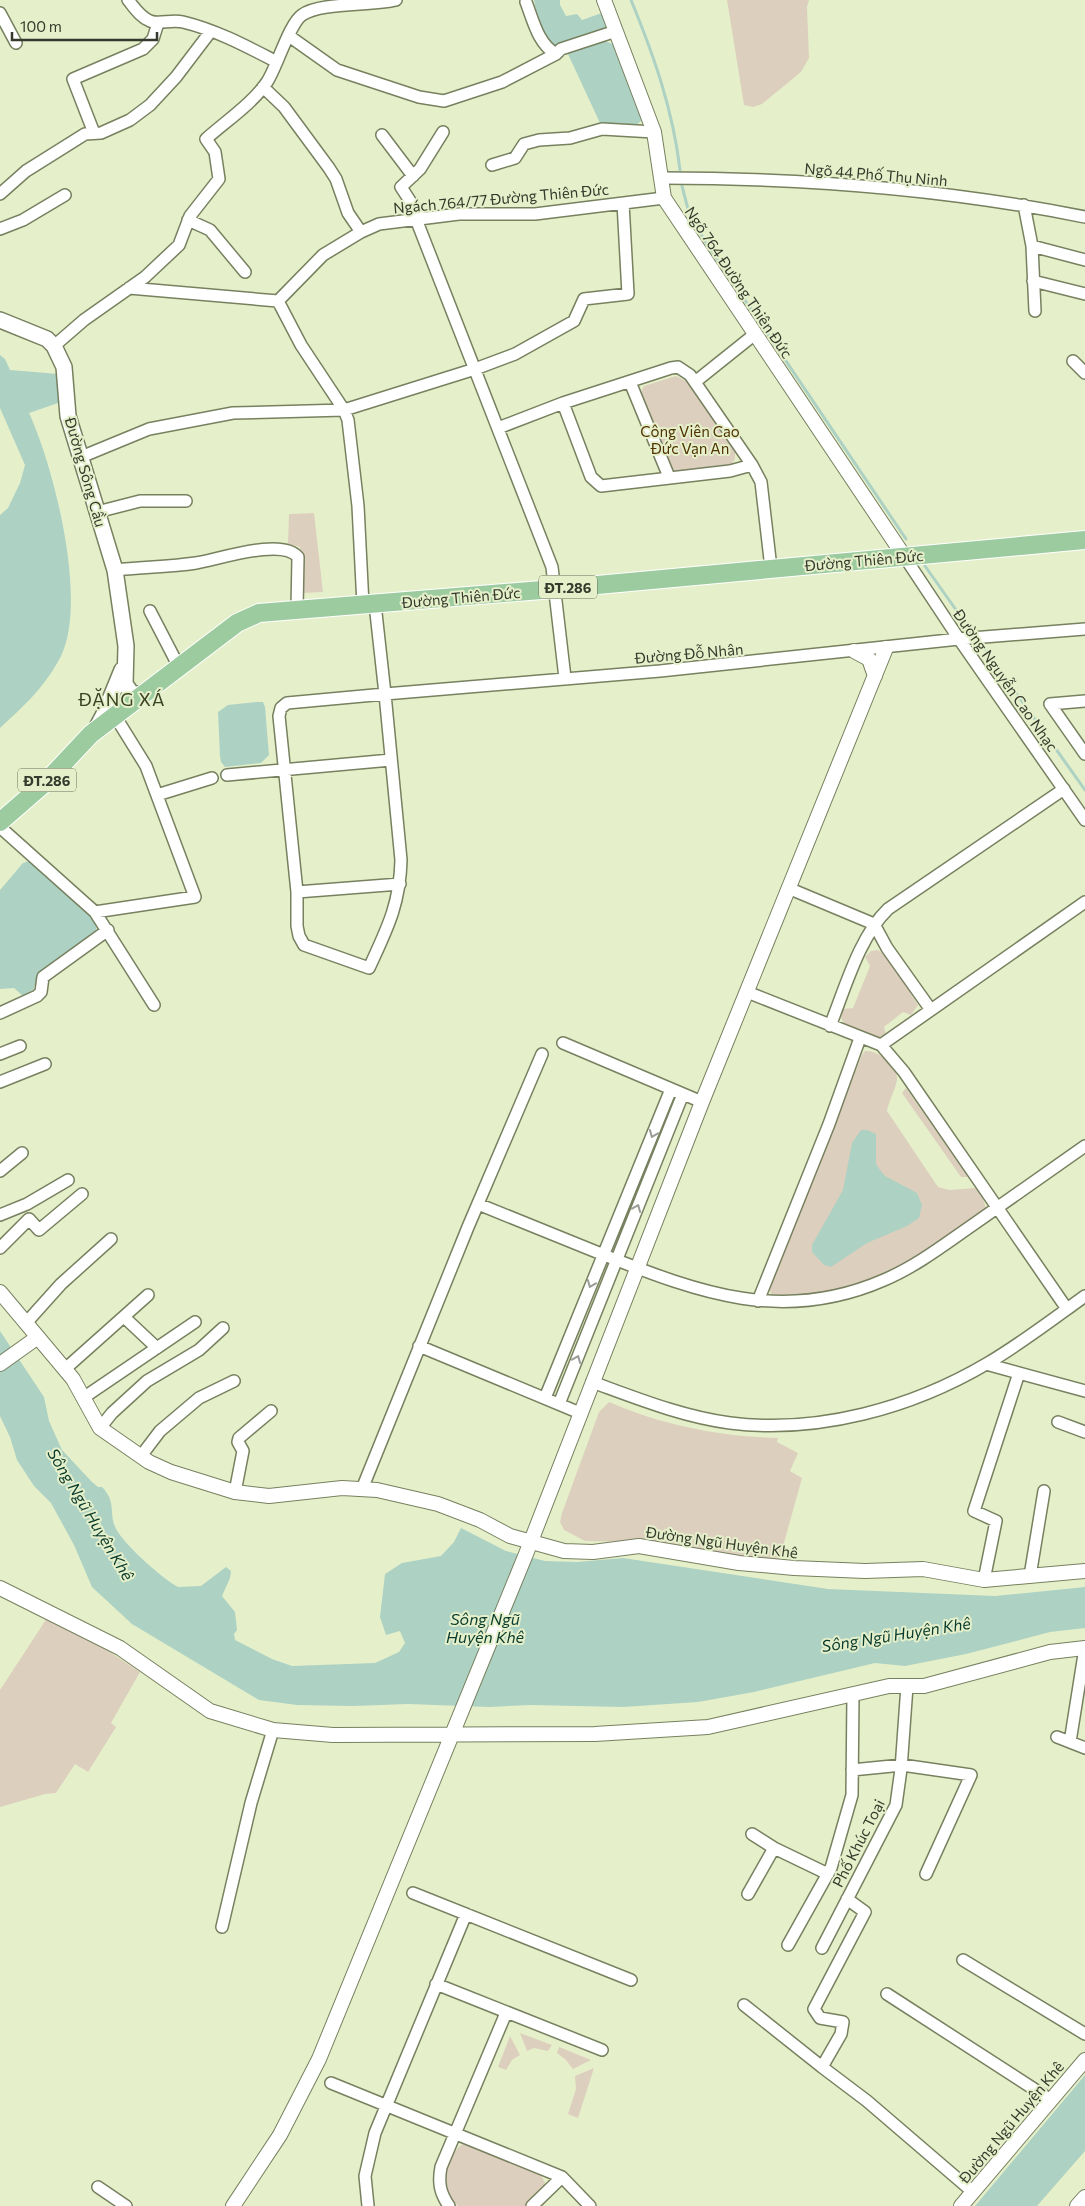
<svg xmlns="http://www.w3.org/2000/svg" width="1085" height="2206" viewBox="0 0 1085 2206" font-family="Commissioner,sans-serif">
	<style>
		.green { fill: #ddcfbd }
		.water { fill: #add1c3 }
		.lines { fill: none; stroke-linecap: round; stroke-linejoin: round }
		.stream { stroke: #add1c3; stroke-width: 3 }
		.minor-casing { stroke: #77805f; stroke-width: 14 }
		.tertiary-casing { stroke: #77805f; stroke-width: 16 }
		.secondary-casing { stroke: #77805f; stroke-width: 18 }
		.primary-casing { stroke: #fff; stroke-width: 20 }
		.minor { stroke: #fff; stroke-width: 11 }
		.tertiary { stroke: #fff; stroke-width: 14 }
		.secondary { stroke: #fff; stroke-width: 15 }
		.primary { stroke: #9dcba0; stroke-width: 18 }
		.oneway { stroke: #9a9c96 }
		.labels { text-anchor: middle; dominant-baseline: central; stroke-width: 4; stroke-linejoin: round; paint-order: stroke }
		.shield { fill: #e5f0cb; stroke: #6a715c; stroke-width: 1 }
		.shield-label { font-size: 14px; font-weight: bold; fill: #363a2c }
		.street-label { font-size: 15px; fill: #363a2c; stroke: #e5f0cb }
		.park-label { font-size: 15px; fill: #503303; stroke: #e5f0cb }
		.water-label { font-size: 16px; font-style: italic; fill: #093b2d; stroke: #e5f0cb }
		.quarter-label { font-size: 18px; letter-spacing: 1px; fill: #3a4224; stroke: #e5f0cb }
	</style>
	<rect width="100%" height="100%" fill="#e5f0cb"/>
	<!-- green -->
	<path class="green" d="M727,0H809L807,7L809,58L801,72L762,104L753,107L744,105Z
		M676,376L686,381L735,452V459L730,466L678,472L673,470L668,463L641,392L644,386Z
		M314,513L323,592L303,593L300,547L288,544L289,514Z
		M878,950L888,958L918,1005L911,1015L903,1012L884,1027L886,1034L876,1039L846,1026L841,1018L843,1009L853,1008L870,966L865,957L871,951Z
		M865,1051C877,1050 896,1064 897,1077C898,1085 888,1102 887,1111L938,1187L950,1190L975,1188L981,1194L986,1208L925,1252L879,1276L857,1285L817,1294L772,1295L768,1288L776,1264L862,1055Z
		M906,1088L968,1177H961L902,1093Z
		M609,1402C665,1426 718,1436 778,1438L777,1442L798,1453L790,1471L802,1478L779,1561L641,1542L585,1541L564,1530L560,1522L562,1513L599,1412Z
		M47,1618L90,1639L140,1672L111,1723L116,1727L88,1772L75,1764L56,1793L45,1794L0,1807V1690Z
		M520,2033L552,2045L548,2051L534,2048L527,2051Z
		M510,2036L520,2055L512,2060L506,2070L498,2067Z
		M559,2047L591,2060L573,2069L566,2060L557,2053Z
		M594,2068L578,2118L568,2114L576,2089L575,2076Z
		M463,2144L473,2145L540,2174L545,2182L543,2191L527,2206H458C454,2202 450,2198 447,2193C441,2180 450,2151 463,2144Z"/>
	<!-- water -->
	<path class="water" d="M534,0H560V5L566,16L577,14L582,20L602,13L608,28L555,47C539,41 537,15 534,0Z
		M605,41L615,45L641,117V121L634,127L600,123L568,54L571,50Z
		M0,355L5,359L10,370L58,374L61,402L29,413C54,467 88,601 61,656C45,687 25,705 0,728V515L8,508L20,483L25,465L0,408Z
		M256,702H263L265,707L269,755L261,763L225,767L221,762L220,756L218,712L228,705Z
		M29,861L97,922L96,933L39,974L33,990L23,996L14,988L0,989V890L23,863Z
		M861,1130H867L876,1134V1164L880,1170L885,1176L917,1193L922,1205L919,1218L907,1226L867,1243L831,1267L824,1265L812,1252V1245L843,1190L852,1143Z
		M0,1331L44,1397L49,1421L62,1450L92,1482L98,1487H102C118,1503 107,1516 118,1532C127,1547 163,1579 178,1587L201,1586L226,1567L231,1571L230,1578L222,1596L235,1612L237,1630L234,1634L235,1640L272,1659L292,1666L375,1663L399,1652L405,1643L400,1631L386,1635L380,1617L385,1574L402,1563L441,1556L454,1542L461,1528L506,1551L545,1561L577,1562L623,1558L828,1589L995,1596L1085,1587V1628L1050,1632L966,1654L905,1666L875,1663L754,1692L698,1702L623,1707L530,1705L489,1707L408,1704L353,1706L297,1705L259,1700L132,1624L92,1587L74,1545L51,1503L34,1486L17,1460L10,1437L0,1416Z
		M1085,2075V2151L1037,2206H975Z"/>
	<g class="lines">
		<!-- stream -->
		<path class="stream" d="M631,0C654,56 673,110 680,170
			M682,186L689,213L705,241L906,539
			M925,566L971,631
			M982,645L1085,790"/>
		<!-- minor casing -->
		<g class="minor-casing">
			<path id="minor" d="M128,0C134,7 140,17 150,21C159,25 171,19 183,22C216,30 246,46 275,61
				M526,2C533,20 538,44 556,54
				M0,13L16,43
				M289,36L337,70L419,97L444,101L502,82L556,54L561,49L616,31
				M263,87L284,107L329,168L336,179L348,213L361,232
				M94,133L73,79L143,49L153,39L158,23
				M382,135L413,176
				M492,165L515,158L524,144L539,140L570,138L602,129L654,132
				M662,178C804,178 946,189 1085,217
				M0,194L26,171L85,134L101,133L130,120L150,105L176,77L211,31
				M1024,205L1032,246L1035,311
				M421,218L401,187L420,169L443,132
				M416,219L552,567L565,678
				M188,220L210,230L245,272
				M0,229L23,220L65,195
				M1032,246L1085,260
				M1033,281L1085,294
				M129,288L278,301
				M278,301L323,255L361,232L379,224L459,214H535L664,198
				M278,301L301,345L344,410L348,420L358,506L363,605
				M54,346L84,320L145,277L179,245L190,216L219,179L215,152L206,139C226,121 252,104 267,82C277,67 289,24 302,15C320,2 372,6 396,0
				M1073,361L1085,373
				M630,382L669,477
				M695,382L755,334
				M563,403L591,477L601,486L730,471L752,465
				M498,428L563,403L671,368L678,367L690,375L752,465L761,482L771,568
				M81,457L149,429L233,413L344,410L475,369L515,354L574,321L584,299L628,294L623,203
				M97,512L140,501H186
				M904,556L959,639L1085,820
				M115,570C142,567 169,567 196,563C217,560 282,537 298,557L297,609
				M375,604L385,694L660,671L959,639L1085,629
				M150,611L179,667
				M385,694L401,860C400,904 387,929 369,968L304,945L299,936L297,926V892L279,716L281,708L287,703Z
				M1050,704L1085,754
				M1050,704L1085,701
				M227,775L391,760
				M157,795L212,778
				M0,827L95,912L195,897L146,766L115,716
				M788,888L874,924L887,948L931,1010
				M297,892L400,884
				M95,912L154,1005
				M747,992L881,1045L904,1072L1067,1309
				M0,1013L37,996L41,992L43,977L108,930
				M830,1026C845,989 859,937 888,909L1064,789
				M563,1043L702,1102
				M881,1045L1085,902
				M0,1054L20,1046
				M0,1082L45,1064
				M0,1171L22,1153
				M478,1204C520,1221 562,1238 604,1255C700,1293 783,1324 884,1280C917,1266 945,1244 974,1224C1011,1198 1048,1172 1085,1146
				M0,1215L27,1204L68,1180
				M0,1248L29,1219L39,1230L82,1194
				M758,1301L829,1124L860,1038
				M124,1317L157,1348
				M26,1323L61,1284L111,1239
				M419,1346L580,1413
				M986,1364L1085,1391
				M65,1369L148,1295
				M592,1382C636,1398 683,1417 730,1423C818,1434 912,1408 988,1363C1022,1343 1053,1319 1085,1296
				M83,1398L195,1322
				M545,1398L671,1089
				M559,1404L683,1094
				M1058,1422L1085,1432
				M100,1428L112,1413L147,1381L199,1350L223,1328
				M141,1456L160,1431L199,1398L234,1381
				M362,1489L468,1227L542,1054
				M235,1492L243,1451L238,1442L239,1438L271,1411
				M1030,1576L1044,1491
				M984,1580L996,1521L974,1511L1019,1373
				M1057,1737L1085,1748
				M1070,1742L1085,1648
				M852,1770L902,1765L971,1775L926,1874
				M774,1848L828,1874
				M413,1893L631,1980
				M748,1894L774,1848L752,1834
				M847,1899L865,1912L814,2009L820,2018L843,2022L841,2034L822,2067L867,2101L973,2192
				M222,1927L251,1803L273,1730
				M788,1945L831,1868L852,1795L853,1694
				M822,1948L896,1805L901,1769L907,1686
				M963,1960L1085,2034
				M436,1984L602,2050
				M887,1994L1051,2100
				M744,2005L822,2067
				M331,2083L562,2177L590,2206
				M98,2187L126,2206
				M368,2206L365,2176L375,2133L466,1914
				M449,2206C440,2193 438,2183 441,2167L506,2013
				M532,2206L562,2177"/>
		</g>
		<!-- tertiary casing -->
		<g class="tertiary-casing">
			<path id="tertiary" d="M604,0L654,132L664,198L904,556
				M854,651L869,659L875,676
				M0,1292L73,1379L100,1428L149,1462L171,1472L235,1492L269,1496L342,1488L377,1490L438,1504L480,1520L510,1536L564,1551L593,1552L639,1546L739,1563L794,1568L865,1571L923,1569L984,1580L1085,1571
				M0,1364L38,1337
				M0,1588L120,1648L210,1711L273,1730L333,1735L595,1734L708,1727L889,1686H924L1050,1652L1085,1648
				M233,2206L280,2135L319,2059L526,1554L702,1102L886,648
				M961,2206L1085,2060
				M1077,2206L1085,2197"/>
		</g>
		<!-- secondary casing -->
		<g class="secondary-casing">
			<path id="secondary" d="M0,320L47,339L54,346L64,367L68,416L115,570L126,646L125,684L132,694H144
				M96,729L104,714L122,670"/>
		</g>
		<!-- primary casing -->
		<g class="primary-casing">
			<path id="primary" d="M0,822L46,782L91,734L237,623L259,613L554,589L1085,540"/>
		</g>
		<!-- minor -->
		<use href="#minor" class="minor"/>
		<!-- tertiary -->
		<use href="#tertiary" class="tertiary"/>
		<!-- secondary -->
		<use href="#secondary" class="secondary"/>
		<!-- primary -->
		<use href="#primary" class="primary"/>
	</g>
	<!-- one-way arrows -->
	<defs><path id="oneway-chevron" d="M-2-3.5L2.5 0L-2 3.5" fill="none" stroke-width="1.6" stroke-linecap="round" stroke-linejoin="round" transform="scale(1.25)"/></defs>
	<g class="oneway">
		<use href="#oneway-chevron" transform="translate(653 1134) rotate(112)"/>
		<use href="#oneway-chevron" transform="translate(637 1208) rotate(-68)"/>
		<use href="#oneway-chevron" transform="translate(591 1284) rotate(112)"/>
		<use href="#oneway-chevron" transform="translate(577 1359) rotate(-68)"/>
	</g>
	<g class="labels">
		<!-- shield labels -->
		<g class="shield">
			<rect x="539" y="575.5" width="58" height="23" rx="4"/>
			<rect x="18" y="768.5" width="58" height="23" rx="4"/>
		</g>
		<g class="shield-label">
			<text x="568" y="587">ĐT.286</text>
			<text x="47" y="780">ĐT.286</text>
		</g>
		<!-- street labels -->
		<g class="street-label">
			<text transform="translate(876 174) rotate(5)">Ngõ 44 Phố Thụ Ninh</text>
			<text transform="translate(501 198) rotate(-5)">Ngách 764/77 Đường Thiên Đức</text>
			<text transform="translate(739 282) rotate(56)">Ngõ 764 Đường Thiên Đức</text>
			<text transform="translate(86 472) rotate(74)">Đường Sông Cầu</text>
			<text transform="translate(864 560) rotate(-5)">Đường Thiên Đức</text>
			<text transform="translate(461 597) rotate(-5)">Đường Thiên Đức</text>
			<text transform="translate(689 653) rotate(-5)">Đường Đỗ Nhân</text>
			<text transform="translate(1006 680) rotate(55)">Đường Nguyễn Cao Nhạc</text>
			<text transform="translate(722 1542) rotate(8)">Đường Ngũ Huyện Khê</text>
			<text transform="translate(858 1843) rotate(-63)">Phố Khúc Toại</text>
			<text transform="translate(1011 2122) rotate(-50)">Đường Ngũ Huyện Khê</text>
		</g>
		<!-- park labels -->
		<g class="park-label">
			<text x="690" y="431">Công Viên Cao<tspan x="690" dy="17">Đức Vạn An</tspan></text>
		</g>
		<!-- water labels -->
		<g class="water-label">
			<text transform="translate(91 1514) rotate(59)">Sông Ngũ Huyện Khê</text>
			<text x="485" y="1618">Sông Ngũ<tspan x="485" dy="18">Huyện Khê</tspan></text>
			<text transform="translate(896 1634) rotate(-9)">Sông Ngũ Huyện Khê</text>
		</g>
		<!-- quarter labels -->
		<g class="quarter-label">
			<text x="122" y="699">ĐẶNG XÁ</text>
		</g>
	</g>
	<!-- scale -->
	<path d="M12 32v8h145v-8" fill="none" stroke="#363a2c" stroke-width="2.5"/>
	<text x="20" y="32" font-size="15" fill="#363a2c" stroke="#e5f0cb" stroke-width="4" paint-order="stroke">100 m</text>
</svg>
